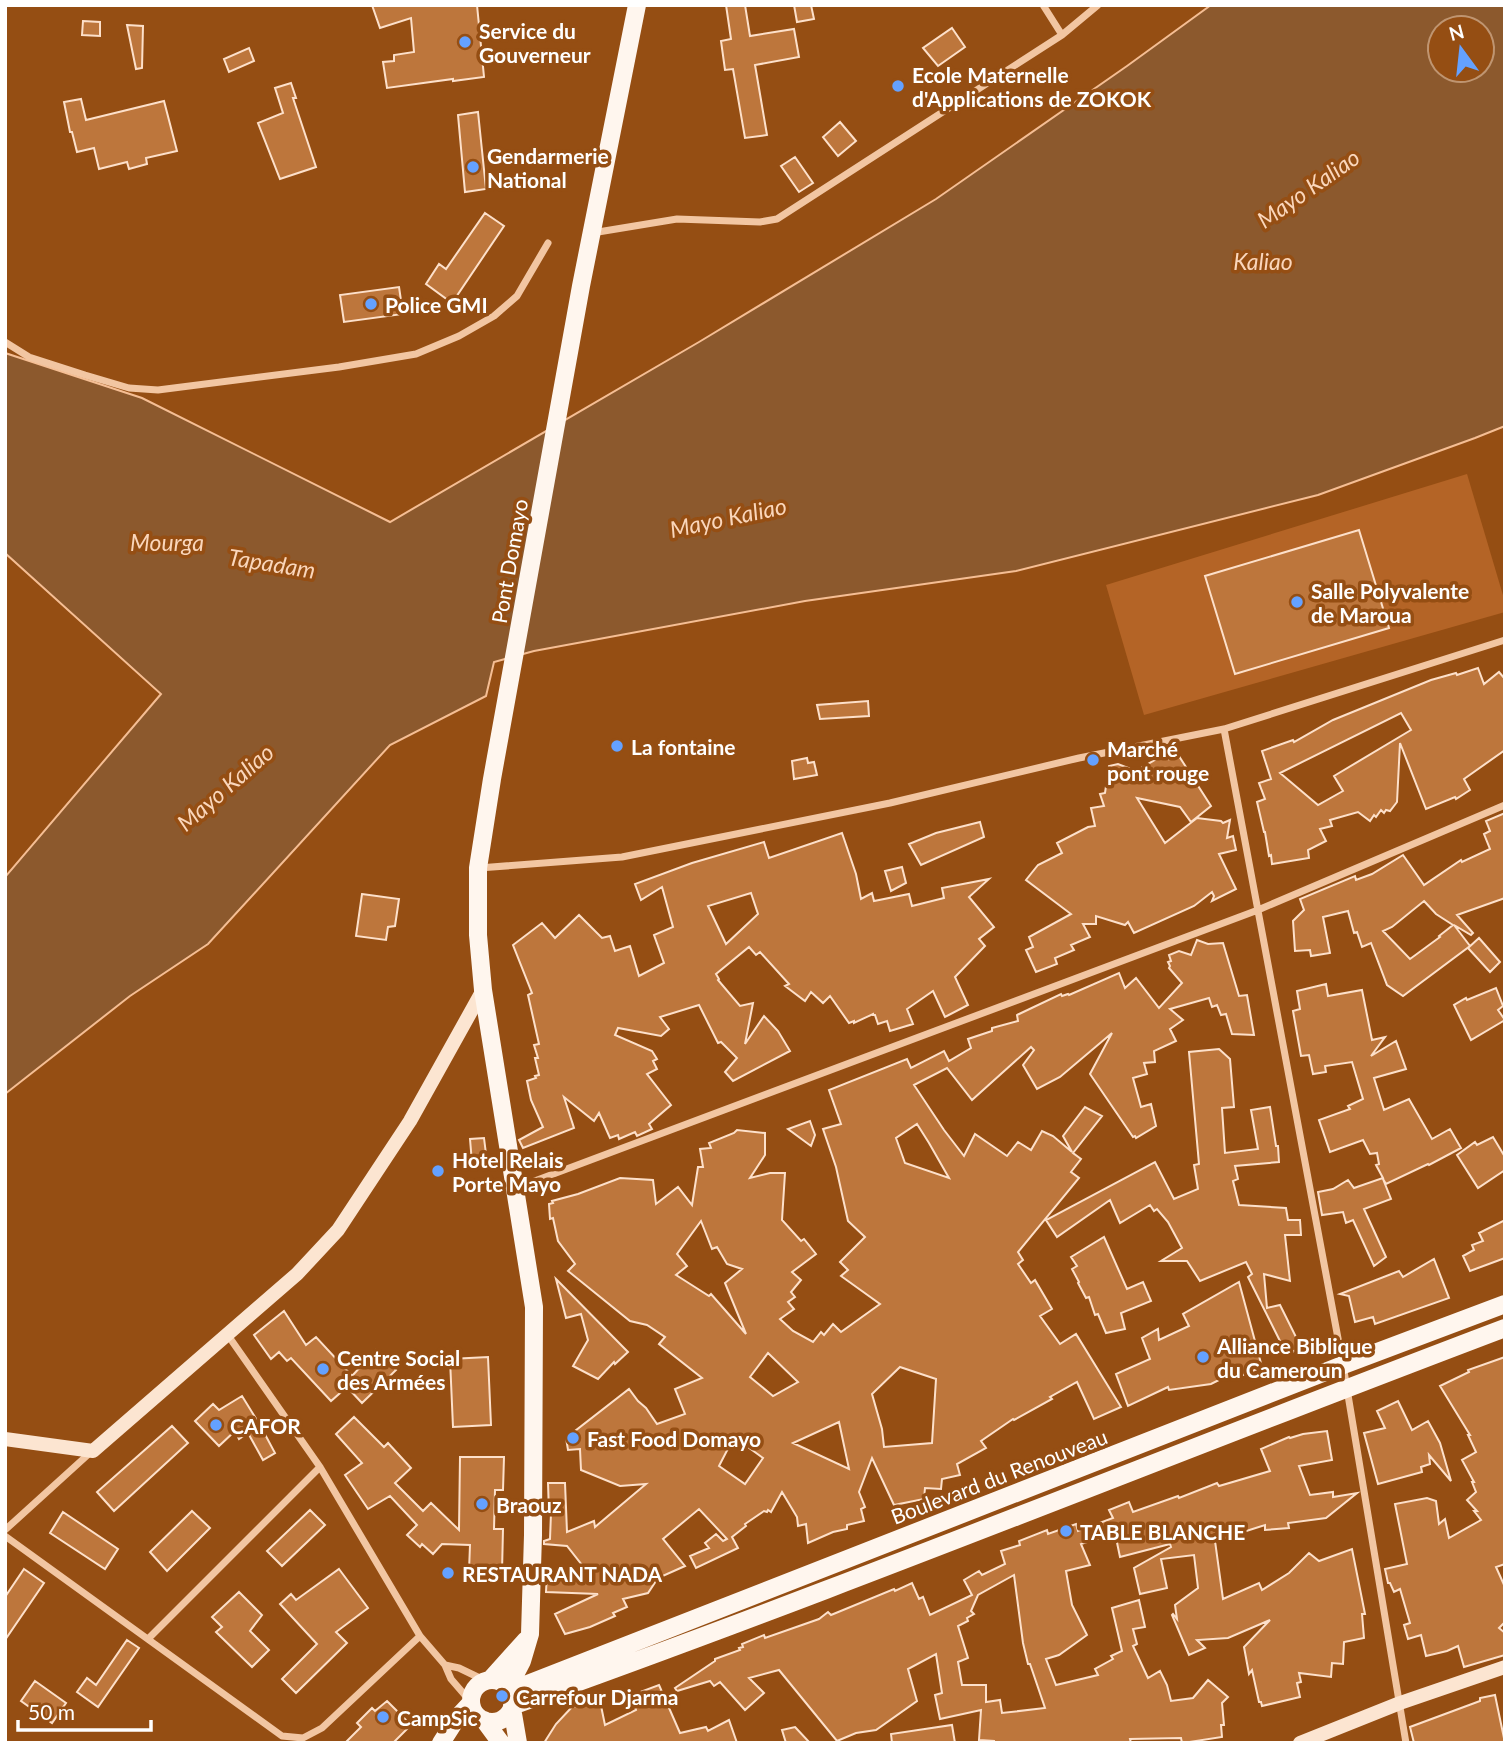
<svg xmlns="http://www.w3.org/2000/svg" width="1510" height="1748" viewBox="0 0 1510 1748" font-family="Lato,sans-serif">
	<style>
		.green { fill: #b46426 }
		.water { fill: #8c592d; stroke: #f5be94; stroke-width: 2; fill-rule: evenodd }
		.building { fill: #bd763c; stroke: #fde0ca; stroke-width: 2; fill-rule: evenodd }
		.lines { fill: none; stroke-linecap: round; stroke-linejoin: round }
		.street { stroke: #f2c6a2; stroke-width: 7 }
		.secondary { stroke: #fce5d1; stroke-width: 14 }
		.primary { stroke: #fff6ee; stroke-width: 18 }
		.poi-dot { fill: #64a1ff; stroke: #954e13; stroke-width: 2.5 }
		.labels { text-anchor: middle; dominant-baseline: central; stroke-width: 7; stroke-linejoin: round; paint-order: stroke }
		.poi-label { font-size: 21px; font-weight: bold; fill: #fff; stroke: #954e13; text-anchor: start }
		.street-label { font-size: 21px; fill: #fff; stroke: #954e13 }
		.water-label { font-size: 23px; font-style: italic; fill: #fad6bb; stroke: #954e13 }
	</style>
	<rect width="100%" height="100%" fill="#954e13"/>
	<!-- green -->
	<path class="green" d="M1467,474L1505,602V612L1144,715L1106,585Z"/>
	<!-- water -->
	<path class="water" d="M1211,5H1505V426L1475,438L1318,495L1016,571L805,601L534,651L494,662L486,696L390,745L208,944L130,996L5,1094V877L161,694L5,553V353L142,398L390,522L699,342L936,199L1127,66ZM1440,28H1482V70H1440Z"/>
	<!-- building -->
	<path class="building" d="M372,5H477L484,77L453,81V79L387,88L383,62L394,61V55L414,52L411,18L380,28Z
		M726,5H745L750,36L794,29L799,57L755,65L767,135L745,138L733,69L725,70L721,41L731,39Z
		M794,5H811L814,19L797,22Z
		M83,21L100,22V36L82,35Z
		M127,25L143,26L142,68L136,69Z
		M952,28L965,47L938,66L923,48Z
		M249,48L254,61L229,72L224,59Z
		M291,83L296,98H293L316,167L280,179L258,123L283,113L275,88Z
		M81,99L86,120L164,101L177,151L146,158L147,164L129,169L127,162L99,169L94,148L77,152L72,132H70L64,102Z
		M478,112L486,189L465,192L458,115Z
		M840,122L856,141L838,156L823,137Z
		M795,157L813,183L799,192L781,166Z
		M485,213L504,226L452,303L426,284L439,264L446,269Z
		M399,287L403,314L344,322L340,295Z
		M1359,530L1389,628L1235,674L1205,576Z
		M1478,668L1484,684L1499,672L1505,679V750L1464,779L1470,790L1456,799L1455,797L1426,809L1400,743L1397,802L1390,811L1386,810L1384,813L1381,810L1376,817L1374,815L1370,821L1358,812L1330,820L1332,826L1320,829L1326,841L1308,850L1309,858L1272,864L1271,855L1269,856L1265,832H1264L1257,802L1265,799L1259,783L1271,779L1262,751L1293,740L1294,742L1333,720L1431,680L1456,673L1457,675ZM1401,713L1411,730L1334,776L1343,791L1318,805L1280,773Z
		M868,701L869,716L820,719L817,705Z
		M1177,753L1211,806L1191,822L1180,807L1137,798L1165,843L1197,818L1221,821L1223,823L1230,820L1227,838L1233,836L1236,850L1219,854L1236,889L1212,901L1214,896L1212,892L1194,906L1134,933L1128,922L1125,925L1096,916V924H1083L1090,937L1071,945L1074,950L1055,958L1057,964L1036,972L1026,950L1033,947L1029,937L1071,914L1026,880L1038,865L1062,853L1057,843L1088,827L1095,826L1091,808L1104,806L1100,794L1105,793L1109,766L1118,764L1136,771L1165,754L1169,759Z
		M807,758L808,763L814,762L817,775L794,779L792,761Z
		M1505,813V898L1457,915L1473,933L1471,935L1454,925L1470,946L1403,996L1387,985L1371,943L1362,947L1357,932L1354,933L1348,911L1323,917L1330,953L1311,956L1310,950L1295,951L1293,921L1304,910L1300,899L1355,876L1356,880L1372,874L1403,855L1424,885L1461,860L1462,862L1490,849L1484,834L1490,831L1486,821ZM1424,901L1436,914L1453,925L1439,936L1440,937L1410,959L1383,931L1392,927Z
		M980,822L984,837L921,865L909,844L936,833Z
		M842,833L856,874L861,899L872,893L874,901L909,894L912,906L944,898L942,888L989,879L969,897L994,927L979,939L985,946L955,977L968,1005L945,1017L933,991L907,1009L913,1024L890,1031L887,1021L878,1024L875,1015H873V1014L854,1023V1021L849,1023L830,996L823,1003L811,992L805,1001L785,986L789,984L760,952L756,955L749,947L716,974L719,979L718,980L740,1006L753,1003L745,1044L764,1016L778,1031L790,1051L733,1081L725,1072L737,1058L721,1042L718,1043L699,1005L660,1017L669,1029L661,1036L618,1028L615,1035L652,1051L657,1059L653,1061L657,1069L647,1074L671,1105L649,1124L652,1129L637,1136L635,1132L619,1139L618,1135L610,1138L599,1113L594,1121L564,1097L574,1128L523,1148L519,1140L543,1127L531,1100L527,1081L536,1078L535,1076L539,1075L535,1058H538L534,1045L539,1044L528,995L532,993L513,945L542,923L555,938L579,915L602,938L610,936L615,951L630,946L639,976L664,963L654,935L673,927L662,887L641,900L635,884L692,863L764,842L769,858ZM751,893L758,914L726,944L708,906Z
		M902,867L906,883L891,891L885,871Z
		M362,894L399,899L395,926L388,927L386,940L356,936Z
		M1479,938L1500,962L1490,972L1468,948Z
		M1197,940L1208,944L1223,943L1239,996L1247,995L1254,1035L1232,1034L1226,1014L1221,1015L1217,1005L1212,1007L1209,998L1170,1009L1183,1020L1170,1029L1176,1041L1154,1051L1155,1062L1144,1063L1147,1074L1133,1078L1141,1107L1151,1104L1156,1126L1136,1138L1135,1136L1133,1137L1090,1074L1112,1033L1060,1077L1037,1089L1023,1065L1034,1050L1031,1047L972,1100L947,1068L914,1085L944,1130L964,1156L975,1134L1007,1156L1018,1142L1031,1150L1042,1131L1053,1136L1072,1152L1063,1136L1085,1107L1102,1116L1073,1153L1081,1159L1071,1172L1079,1178L1018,1252L1023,1260L1018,1264L1031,1283L1035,1280L1052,1309L1040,1316L1060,1344L1076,1334L1121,1407L1094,1419L1077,1382L1050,1397L1052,1399L1014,1420L1013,1419L981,1441L986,1448L957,1464L960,1475L942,1479L941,1489L925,1488L924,1499L894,1505L872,1458L859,1492L865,1507L861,1509L864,1521L847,1525V1529L833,1532L808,1543L806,1524L798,1526L797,1517L782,1492L771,1512L768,1510L767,1512L764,1511L745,1524L746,1526L732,1537L738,1548L696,1568L690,1556L709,1548L705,1543L716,1534L723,1541L727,1539L699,1509L663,1539L685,1566L658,1578L648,1593L623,1599L627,1607L613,1613L615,1616L590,1627L565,1634L555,1614L598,1594L546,1592L547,1573L589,1574L567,1546L544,1544V1541L550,1539L551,1513H549L548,1483H565L567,1532L594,1521L595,1527L646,1484L620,1486L581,1470L580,1449L568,1450L566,1438L629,1389L638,1401L646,1408L657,1424L685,1414L675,1389L702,1378L659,1344L665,1337L647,1325L630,1321L568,1271L575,1264L558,1241L553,1218L550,1219L549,1204L553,1203L552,1201L578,1194L620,1178L653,1180L656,1204L678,1187L692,1205L698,1167H703L700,1149L711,1148L709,1143L734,1133L737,1130L765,1133V1155L750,1178L770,1173H785L782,1220L801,1241L804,1239L816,1254L792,1272L801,1280L791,1292L795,1297L788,1302L794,1309L780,1319L793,1331L813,1342L821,1332L824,1335L833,1324L841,1332L880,1304L841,1276L848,1270L840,1262L865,1237L848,1221L836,1167L823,1129L841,1124L829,1090L907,1059L911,1068L944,1051L949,1061L971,1048L968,1039L992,1031V1028L1018,1021L1017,1015L1061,994L1062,996L1068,994L1069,995L1119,973L1125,988L1136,978L1159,1008L1182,983L1169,968L1170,966L1168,962L1171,961L1169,955L1179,951L1191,955ZM917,1124L929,1143L949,1178L905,1163L896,1138ZM701,1221L712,1249L717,1247L727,1264L742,1269L725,1283L746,1334L711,1294L709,1296L676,1275L687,1266L677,1254ZM768,1353L798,1382L773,1396L750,1377ZM900,1367L936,1379L932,1443L884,1447L882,1429L872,1394ZM839,1422L849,1469L793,1443ZM734,1437L763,1458L745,1484L719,1466Z
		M1326,984L1328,996L1362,990L1372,1040L1385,1037L1371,1056L1396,1041L1406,1069L1374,1078L1384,1110L1409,1099L1432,1139L1450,1129L1461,1148L1429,1165L1428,1164L1386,1184L1383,1179L1391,1199L1364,1209L1386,1257L1374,1266L1353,1220L1346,1223L1343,1212L1322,1215L1318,1192L1333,1189L1348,1180L1354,1188L1383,1178L1376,1165L1379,1164L1377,1153L1370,1154L1363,1140L1330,1152L1319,1120L1350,1109L1348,1106L1363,1099L1352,1062L1325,1066L1326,1072L1313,1074L1309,1055L1301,1056L1293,1011L1300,1009L1297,991Z
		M1496,988L1503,1006L1498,1010L1505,1020L1471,1040L1454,1005L1466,998L1467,1000Z
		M1219,1049L1230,1059L1234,1107L1222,1108L1225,1153L1258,1149L1251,1110L1270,1107L1276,1146H1278L1279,1162L1235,1166L1238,1179L1233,1181L1239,1205L1286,1208L1288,1220H1300L1301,1235H1285L1290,1281L1264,1274L1267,1308L1280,1305L1301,1347L1287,1355L1248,1277L1252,1274L1246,1262L1200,1281L1187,1261H1161L1182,1248L1168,1222L1157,1209L1154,1211L1150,1205L1120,1223L1110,1200L1057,1237L1046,1220L1155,1162L1174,1199L1198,1189L1194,1165L1199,1164L1189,1052Z
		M810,1121L815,1135L811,1146L788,1129Z
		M1493,1137L1505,1157V1170L1478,1188L1457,1155L1475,1142L1477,1145Z
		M484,1138L487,1162L472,1163L470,1139Z
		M1505,1220V1258L1470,1271L1463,1256L1474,1250L1472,1245L1483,1241L1479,1233Z
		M1104,1237L1127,1289L1143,1282L1151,1301L1121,1313L1125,1329L1106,1333L1098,1314L1095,1315L1089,1297L1086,1298L1078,1283L1079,1282L1072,1269L1077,1266L1071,1257Z
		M1434,1259L1449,1298L1375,1324L1373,1317L1355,1322L1349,1296L1340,1294L1399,1271L1403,1277Z
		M556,1279L628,1352L615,1364L614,1362L598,1379L573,1366L588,1340L581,1314L566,1318Z
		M1239,1282L1262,1367L1241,1376L1239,1370L1211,1384L1169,1390L1168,1387L1128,1406L1116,1374L1150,1359L1142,1338L1158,1329L1159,1340L1189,1326L1183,1314Z
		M284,1311L306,1345L316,1337L352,1376L376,1350L396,1370L362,1403L347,1387L331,1401L291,1358L287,1361L279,1352L271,1359L254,1335Z
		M488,1357L491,1425L453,1427L450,1359Z
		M1505,1357V1564L1496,1567L1505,1587V1622L1499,1628L1505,1633V1655L1464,1667L1458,1646L1447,1651L1426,1656L1421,1635L1408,1639L1404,1625L1410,1623L1400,1589L1394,1592L1390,1583H1388L1385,1569L1407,1564L1395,1504L1427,1498L1436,1501L1439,1524L1445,1519L1449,1538L1481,1520L1474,1511H1477L1467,1500L1476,1492L1472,1482H1474L1462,1460L1476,1452L1468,1435H1470L1440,1386L1469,1372L1468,1370Z
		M242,1396L260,1425L275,1453L263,1460L248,1433L239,1439L235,1431L219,1446L195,1421L213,1404L219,1410Z
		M1398,1401L1412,1430L1428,1421L1440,1443L1451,1481L1429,1455L1430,1464L1421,1467L1422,1472L1378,1484L1364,1433L1385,1428L1377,1411Z
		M354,1417L384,1447L388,1443L411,1468L395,1483L423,1511L431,1503L459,1530L460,1457H504L503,1490H495L494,1529H503L502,1572L469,1571L470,1545L442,1544L433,1554L422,1544L420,1547L407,1535L417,1525L390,1496L368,1509L345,1475L362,1463L336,1434Z
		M172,1426L188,1443L114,1511L97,1492Z
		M1327,1431L1332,1460L1299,1466L1310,1495L1333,1492V1497L1357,1493L1326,1518L1288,1523L1289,1528L1265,1530V1525L1215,1541L1223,1599L1259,1583L1262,1590L1289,1573L1309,1553L1319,1561L1352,1549L1365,1614H1362L1364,1638L1344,1642L1343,1664L1332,1663L1331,1677L1299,1673L1301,1682L1297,1683L1300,1697L1262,1706L1261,1702H1259L1252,1670L1249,1674L1244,1647L1270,1620L1228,1638L1197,1640L1205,1648L1189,1655L1172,1615L1173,1614L1177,1619L1175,1605L1198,1588L1194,1555L1161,1559L1167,1588L1140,1594L1134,1568L1171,1547L1170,1544L1120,1557L1115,1533L1081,1544L1090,1565L1066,1571L1072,1605L1087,1635L1059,1655L1046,1659L1056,1685L1098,1675L1095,1669L1113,1659L1111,1656L1122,1651L1112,1608L1139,1600L1145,1627L1133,1629L1137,1644L1133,1646L1148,1678L1160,1671L1167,1685L1171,1701L1193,1698L1208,1680L1228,1697L1222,1703L1224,1725H1221L1222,1737L1183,1743H1182L1181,1738L1130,1739L1131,1743H994V1741L979,1740L981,1710L940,1719L935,1695L942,1693L936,1654L908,1669L917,1701L876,1730L856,1733L837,1741L779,1670L749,1678L764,1693L745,1710L720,1682L714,1686L710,1681L677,1691L675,1688L715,1661V1659L740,1650L739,1648L743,1647L742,1644L764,1635L765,1638L819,1619L828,1612L831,1615L894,1589L895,1591L912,1583L919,1599L923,1597L930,1615L972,1595L964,1580L979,1571L982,1575L1005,1564L1001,1551L1020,1545L1019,1541L1047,1530L1048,1534L1076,1524L1078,1531L1113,1518L1109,1510L1129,1502L1133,1512L1178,1496L1179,1498L1217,1483L1219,1486L1270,1471L1261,1449L1289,1437L1290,1438L1303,1434ZM1014,1575L1023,1643L1028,1664H1030L1045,1708L1002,1713L1000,1700L986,1702V1685H962L958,1662L968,1658L958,1626L968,1621L967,1618L974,1614L971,1611L978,1595Z
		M310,1510L325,1525L282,1566L267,1551Z
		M192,1511L210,1528L167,1571L150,1552Z
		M63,1512L118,1549L105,1569L50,1533Z
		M24,1569L44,1583L5,1640V1597Z
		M339,1569L368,1608L336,1632L347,1643L296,1693L282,1679L317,1644L280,1604L291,1594L296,1600Z
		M239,1592L262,1615L250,1631L269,1650L252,1667L216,1632L222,1627L212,1617Z
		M127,1640L139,1648L98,1707L77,1692L87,1678L96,1685Z
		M35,1681L66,1703L52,1723L21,1701Z
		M659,1685L680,1733L706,1727L708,1731L729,1720L737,1743H544L556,1724L572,1707L600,1701L605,1725L636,1710L632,1695Z
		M1495,1695L1505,1743H1414L1410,1727L1480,1701V1698Z
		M387,1701L411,1725L393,1743H345L361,1727L357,1723L372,1708L375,1711Z
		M952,1725L955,1743H892L891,1734Z
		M795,1727L810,1743H786L782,1730Z"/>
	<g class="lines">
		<!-- street -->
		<path class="street" d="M1043,5L1062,35
			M592,233L677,219L760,222L777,219L1062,35L1098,5
			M5,342L29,357L85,375L129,388L158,390L339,367L416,354L459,336L494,316L517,296L548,243
			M1224,729L1343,1365L1406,1743
			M479,868L622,857L890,803L1079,758L1224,729L1505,640
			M516,1188L1258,910L1505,805
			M227,1334L320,1467L420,1636L445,1665L451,1679L470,1701
			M5,1530L92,1451
			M5,1536L282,1736L303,1738L322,1728L420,1636
			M148,1639L320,1467
			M445,1665L459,1668L486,1681"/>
		<!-- secondary -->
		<path class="secondary" d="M5,1439L93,1451L297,1274L338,1230L410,1121L483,990
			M1300,1743L1400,1703L1505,1667"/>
		<!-- primary -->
		<path class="primary" d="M490,1680L526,1640
			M471 1701a21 21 0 1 1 42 0a21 21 0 1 1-42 0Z
			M508,1688L522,1661L530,1634L533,1535L534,1307L483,990L478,935V868L492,779L581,286L637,5
			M510,1691L1343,1365L1505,1304
			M512,1706C846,1587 1174,1453 1505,1328
			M512,1708L518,1743
			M484,1720L501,1743
			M441,1743L457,1718L471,1703"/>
	</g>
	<!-- markers -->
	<g class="poi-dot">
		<circle cx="465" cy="42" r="7"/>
		<circle cx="898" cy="86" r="7"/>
		<circle cx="473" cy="167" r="7"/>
		<circle cx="371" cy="304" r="7"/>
		<circle cx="1297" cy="602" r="7"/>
		<circle cx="617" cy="746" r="7"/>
		<circle cx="1093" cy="760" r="7"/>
		<circle cx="438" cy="1171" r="7"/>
		<circle cx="1203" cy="1357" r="7"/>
		<circle cx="323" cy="1369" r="7"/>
		<circle cx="216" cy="1425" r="7"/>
		<circle cx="573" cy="1438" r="7"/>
		<circle cx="482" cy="1504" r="7"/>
		<circle cx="1066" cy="1531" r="7"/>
		<circle cx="448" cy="1573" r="7"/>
		<circle cx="502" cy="1696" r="7"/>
		<circle cx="383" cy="1717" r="7"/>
	</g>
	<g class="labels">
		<!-- poi labels -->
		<g class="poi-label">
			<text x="479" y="30">Service du<tspan x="479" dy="24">Gouverneur</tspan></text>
			<text x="912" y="74">Ecole Maternelle<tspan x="912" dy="24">d'Applications de ZOKOK</tspan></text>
			<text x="487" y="155">Gendarmerie<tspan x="487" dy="24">National</tspan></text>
			<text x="385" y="304">Police GMI</text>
			<text x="1311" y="590">Salle Polyvalente<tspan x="1311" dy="24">de Maroua</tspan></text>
			<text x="631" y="746">La fontaine</text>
			<text x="1107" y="748">Marché<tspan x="1107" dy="24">pont rouge</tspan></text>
			<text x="452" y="1159">Hotel Relais<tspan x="452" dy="24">Porte Mayo</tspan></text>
			<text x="1217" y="1345">Alliance Biblique<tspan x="1217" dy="24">du Cameroun</tspan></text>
			<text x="337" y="1357">Centre Social<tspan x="337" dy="24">des Armées</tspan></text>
			<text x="230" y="1425">CAFOR</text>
			<text x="587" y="1438">Fast Food Domayo</text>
			<text x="496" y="1504">Braouz</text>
			<text x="1080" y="1531">TABLE BLANCHE</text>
			<text x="462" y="1573">RESTAURANT NADA</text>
			<text x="516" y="1696">Carrefour Djarma</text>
			<text x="397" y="1717">CampSic</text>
		</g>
		<!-- street labels -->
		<g class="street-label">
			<text transform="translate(509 561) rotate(-80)">Pont Domayo</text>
			<text transform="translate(999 1476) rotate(-21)">Boulevard du Renouveau</text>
		</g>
		<!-- water labels -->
		<g class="water-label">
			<text transform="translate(1308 188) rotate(-35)">Mayo Kaliao</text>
			<text x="1263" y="261">Kaliao</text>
			<text transform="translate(728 517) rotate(-12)">Mayo Kaliao</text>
			<text x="167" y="542">Mourga</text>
			<text transform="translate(272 563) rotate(9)">Tapadam</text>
			<text transform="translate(225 787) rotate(-41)">Mayo Kaliao</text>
		</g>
	</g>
	<!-- border -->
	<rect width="1510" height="1748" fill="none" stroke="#ffffff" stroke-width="14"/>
	<!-- north arrow -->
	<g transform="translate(1461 49) rotate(345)"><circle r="33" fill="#954e13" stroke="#bf9571" stroke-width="2"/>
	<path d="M0-5L12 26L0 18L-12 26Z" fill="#64a1ff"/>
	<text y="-10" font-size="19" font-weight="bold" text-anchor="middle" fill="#ffffff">N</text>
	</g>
	<!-- scale -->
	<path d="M18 1720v10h133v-10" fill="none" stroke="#ffffff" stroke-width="3.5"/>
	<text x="28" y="1720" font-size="21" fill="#ffffff" stroke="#954e13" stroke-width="5" paint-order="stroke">50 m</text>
</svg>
